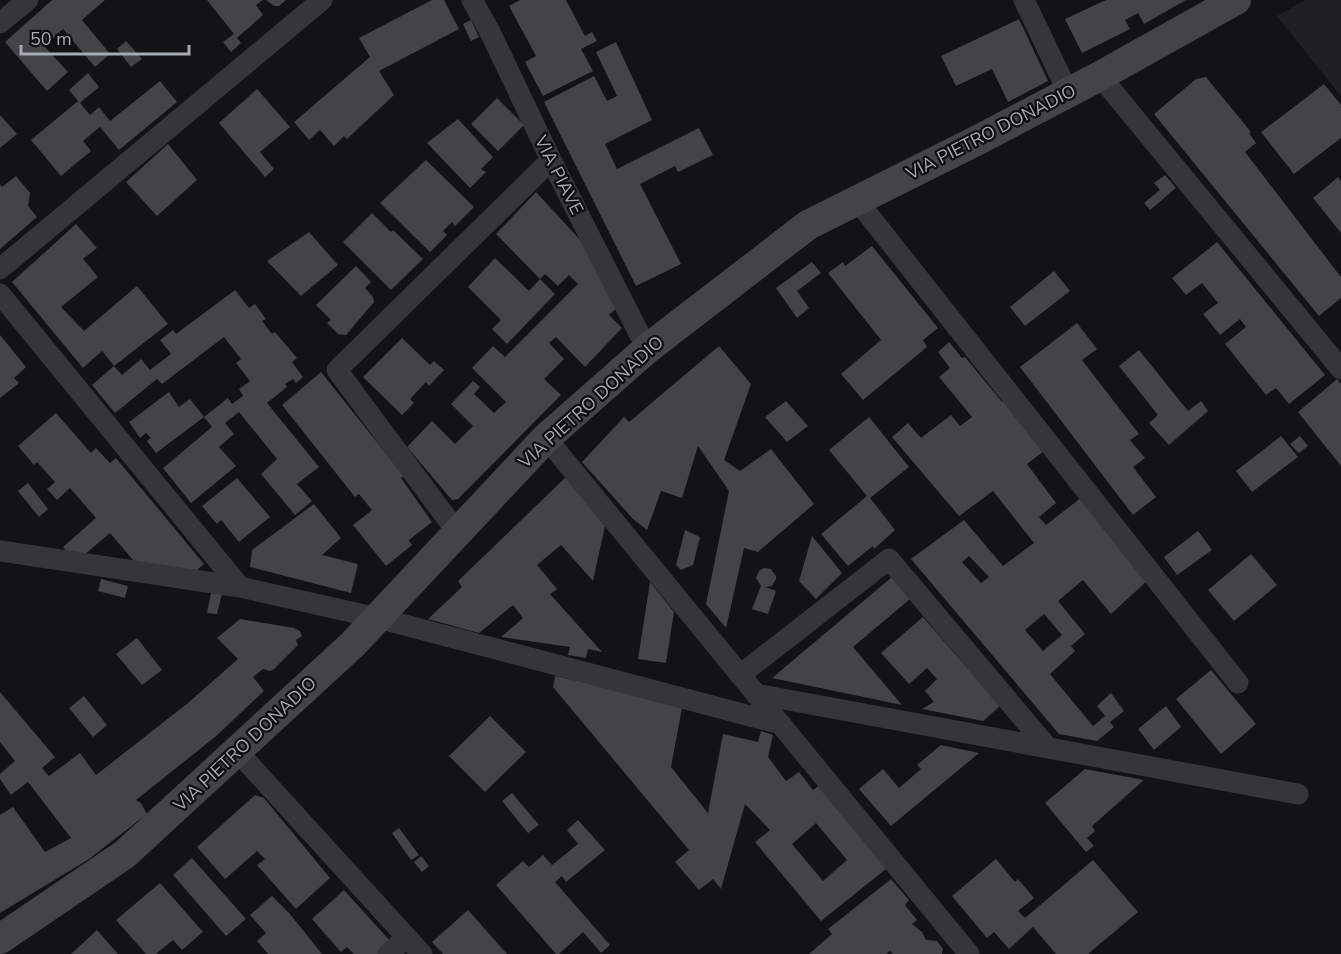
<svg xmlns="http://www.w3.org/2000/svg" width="1341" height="954" viewBox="0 0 1341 954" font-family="'Nunito Sans',sans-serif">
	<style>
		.built { fill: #202022 }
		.building { fill: #434348; fill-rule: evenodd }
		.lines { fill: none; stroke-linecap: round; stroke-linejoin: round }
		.street { stroke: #35353a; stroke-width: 21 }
		.secondary { stroke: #43444a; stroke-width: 30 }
		.labels { text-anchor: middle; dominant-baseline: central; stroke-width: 4.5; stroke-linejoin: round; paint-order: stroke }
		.street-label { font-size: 18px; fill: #a6aab5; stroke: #0e0e10 }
	</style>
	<rect width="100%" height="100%" fill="#131315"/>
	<!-- built -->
	<path class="built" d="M1306,0H1341V96L1277,16Z"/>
	<!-- building -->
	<path class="building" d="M52,0H105L82,20L110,54L95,67L63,29L44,46L68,72L47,91L5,42Z
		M207,0H263L256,5L263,15L237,38L241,43L231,52L223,42L234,34Z
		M266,0H286L279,6H274Z
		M432,0H444L459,29L379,71L394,95L347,139L344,136L334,146L320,130L309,140L294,122L370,57L359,38Z
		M520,0H566L585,36L592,32L597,41L581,49L593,71L543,96L525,62L536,56L509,6Z
		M1106,0H1186L1144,24L1138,13L1125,20L1130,29L1082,53L1065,19Z
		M1019,19L1048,81L1008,102L992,69L956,86L941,56Z
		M471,20L479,37L471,41L463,24Z
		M126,41L142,59L131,67L117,49Z
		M616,42L652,120L605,144L617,169L699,128L713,155L678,172L675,166L640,184L681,264L636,286L544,102L594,76L607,101L617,96L596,52Z
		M88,73L99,87L80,103L90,115L99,107L110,121L160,81L177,102L119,150L100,127L83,141L91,151L61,176L31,140L78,101L69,90Z
		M1206,77L1251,132L1249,133L1256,143L1245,152L1341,277V298L1319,316L1154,114L1196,79Z
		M1324,84L1341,105V138L1294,174L1261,132Z
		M257,89L290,127L260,152L274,169L265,177L219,123Z
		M497,98L524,125L498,151L471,124Z
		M0,115L17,134L0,148Z
		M458,119L493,157L481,169L486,172L470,188L427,143Z
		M168,144L197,180L157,216L126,182Z
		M426,160L474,207L455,226L452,222L443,231L447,235L430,252L380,203Z
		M1165,175L1176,188L1150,210L1144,203L1160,190L1154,183Z
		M16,176L30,193L28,206L37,217L0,249V184L2,187Z
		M1338,177L1341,181V233L1313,198Z
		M536,192L594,255L616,309L609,315L622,328L585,367L556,337L549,343L564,359L544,379L561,395L458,499L452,500L407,447L432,421L455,444L473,426L451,404L473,381L480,387L474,394L494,413L506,402L472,368L493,346L505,357L578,284L569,275L558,286L545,274L540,279L496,234Z
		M372,213L391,232L393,230L423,259L391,290L343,242Z
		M76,224L97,248L83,259L98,277L61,307L84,331L137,286L168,324L114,366L122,375L141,359L150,370L171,354L160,340L173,330L176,334L235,290L249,308L255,304L266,319L262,321L272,334L275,332L297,358L292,362L303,377L296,383L293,379L285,384L287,387L267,403L319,467L297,484L312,501L295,515L261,474L277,459L239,412L225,423L234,434L219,447L236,466L191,503L163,468L212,427L204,417L228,398L232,404L243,396L239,389L250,381L236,363L241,359L224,337L162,384L157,379L115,413L92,385L114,366L102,351L83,368L12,282Z
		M309,232L338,265L301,296L267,261Z
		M1217,242L1325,375L1289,404L1276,388L1266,395L1225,344L1246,327L1240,319L1220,335L1203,314L1218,303L1202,283L1186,295L1172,278Z
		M872,246L938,328L923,340L927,347L863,400L841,374L881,340L828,273L843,262L845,266Z
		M495,258L529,291L540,279L555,294L507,344L492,329L501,320L468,287Z
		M812,262L821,273L797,291L809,308L797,318L776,288Z
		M356,266L371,282L365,288L373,297L374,302L346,335L338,334L327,323L331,320L316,305Z
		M1054,271L1070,291L1025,326L1010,307Z
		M1077,323L1097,349L1082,360L1139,434L1130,440L1145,458L1133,467L1156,497L1133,515L1020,367Z
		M0,335L26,367L14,378L19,383L0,398Z
		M402,338L430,365L434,361L444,370L429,386L426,382L410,399L414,403L402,415L363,377Z
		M949,342L962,358L965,357L1002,402L1005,400L1044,451L1027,464L1056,503L1039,517L1046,525L1082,497L1147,581L1111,614L1083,580L1058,601L1085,634L1071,646L1075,651L1050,674L1093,726L1105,716L1097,706L1111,693L1124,711L1110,722L1114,727L1097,741L1059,734L911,559L964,520L1003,566L1034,543L993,491L959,516L892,437L908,423L921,438L951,415L960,426L972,417L939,377L950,368L938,352ZM969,556L989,577L981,583L962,562ZM1044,614L1062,635L1043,651L1025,630Z
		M719,346L751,384L724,460L740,471L771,449L814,504L758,552L744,548L726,628L706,604L729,491L698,446L682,498L661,491L647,530L633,519L582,462L624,417L629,422Z
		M1139,350L1188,411L1201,401L1208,411L1169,445L1149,423L1158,415L1119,366Z
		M321,372L404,476L401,478L432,522L409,540L412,545L386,566L353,525L372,510L359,494L355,497L282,405Z
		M1337,379L1341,384V466L1298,412Z
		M169,392L179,407L190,399L204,417L156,453L147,441L151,438L146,433L140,438L129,422Z
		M786,401L808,426L787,442L765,417Z
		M56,413L91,453L96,448L110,463L116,458L204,564L192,574L139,567L110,533L84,555L67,552L63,547L96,518L70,488L57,500L47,489L55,482L37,462L34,465L18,446Z
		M869,417L909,467L870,498L895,530L874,549L873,546L848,566L821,534L867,496L829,450Z
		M1281,436L1298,457L1252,492L1236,471Z
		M1300,436L1308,446L1299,453L1290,444Z
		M566,477L605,526L593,581L561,545L537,565L557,589L550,594L602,652L588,649L586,658L568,655L570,647L501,637L523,618L513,605L479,633L428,619L462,587L458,581Z
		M237,478L270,517L239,542L221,520L217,524L202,506Z
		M28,483L48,509L39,517L18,491Z
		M314,504L341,538L322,555L358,564L351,593L250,567L252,550Z
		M685,530L700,537L693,565L681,570L676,565Z
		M1198,531L1212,550L1177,575L1164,557Z
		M812,536L842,573L816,599L799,581Z
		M1251,554L1277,585L1234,621L1208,590Z
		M764,568L771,569L776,576V579L772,586L765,587L776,591L768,614L752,609L761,586L756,578L759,571Z
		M892,577L910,599L853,647L902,705L772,678Z
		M101,579L128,586L125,598L98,591Z
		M650,582L674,612L666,663L638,659Z
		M211,593L222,594L217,614L207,613Z
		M923,617L1000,706L983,721L922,709L934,702L925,691L937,679L927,668L909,684L881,653Z
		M240,619L294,628L300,631L302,636L296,640L298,645L274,669L270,671L263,669L253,677L264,691L215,737L136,800L141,803L147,814L89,859L0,913V815L13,807L45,852L71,838L28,782L11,795L0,779V774L15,761L0,742V692L55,757L42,768L49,776L80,753L96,775L188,703L238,659L217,638Z
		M137,638L162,670L142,685L116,654Z
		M1211,670L1256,724L1221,754L1176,699Z
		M555,676L660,698L684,697L671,767L708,813L723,734L758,742L761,731L773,735L768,757L786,781L799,772L813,790L823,783L891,865L821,921L755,842L770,830L745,804L721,889L713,879L699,890L675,862L689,850L553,687ZM816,823L847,860L823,881L792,844Z
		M84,696L107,725L93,737L69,708Z
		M1166,706L1181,727L1154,750L1138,729Z
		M490,716L526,752L485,792L449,756Z
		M941,745L979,753L891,826L859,789L883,769L899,788L921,769L917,765Z
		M1085,769L1144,780L1092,826L1095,831L1087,838L1094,846L1086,852L1045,803Z
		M512,793L539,825L528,833L502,801Z
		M255,795L264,798L330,878L296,909L257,865L265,859L257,851L225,879L197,847Z
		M578,820L605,850L566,882L562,876L555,882L610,945L601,953L583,932L559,954H556L496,885L523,861L529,867L543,855L552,865L578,844L567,830Z
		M399,828L419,855L411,860L392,833Z
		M421,856L429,866L422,872L414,862Z
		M192,858L246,919L226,936L173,875Z
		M996,859L1015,882L1018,879L1034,898L1018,911L1025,918L1093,860L1138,912L1088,954H1056L1033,927L1009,949L994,932L987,938L952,896Z
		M891,879L909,900L905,905L917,920L912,924L922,932L926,940L937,941L943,949L942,954H893L890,951L886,954H809L832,934L828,929Z
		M160,883L203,932L182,950L173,940L156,954H146L116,920Z
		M344,890L391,942L378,954H354L347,947L341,952L312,919Z
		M272,896L290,914L322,954H268L257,941L266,933L250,915Z
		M468,910L507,954H443L432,942Z
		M97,930L118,954H71Z"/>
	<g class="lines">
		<!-- street -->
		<path class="street" d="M472,0L490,32L551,160L647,349
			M1024,0L1068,92
			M0,23L28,0
			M1100,76L1341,369
			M856,199L1238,683
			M0,269L322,0
			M0,294L240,587
			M546,438L969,954
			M457,532L337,370L551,160
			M0,551L240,587L378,618L781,724
			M740,675L889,559L1048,748
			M756,694L1298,794
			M237,751L422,954
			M388,954L407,937"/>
		<!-- secondary -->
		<path class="secondary" d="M0,939L125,854L353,644L546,438L647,349L808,225L976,141L1100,76L1236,0"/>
	</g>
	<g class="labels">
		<!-- street labels -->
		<g class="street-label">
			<text transform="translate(991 132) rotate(-27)">VIA PIETRO DONADIO</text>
			<text transform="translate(559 175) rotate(63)">VIA PIAVE</text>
			<text transform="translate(591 402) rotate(-42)">VIA PIETRO DONADIO</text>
			<text transform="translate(245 744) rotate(-43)">VIA PIETRO DONADIO</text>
		</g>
	</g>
	<!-- scale -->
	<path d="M21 45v9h168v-9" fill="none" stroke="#a6aab5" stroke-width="3"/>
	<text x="30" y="45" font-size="18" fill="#a6aab5" stroke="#0e0e10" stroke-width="4.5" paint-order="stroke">50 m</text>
</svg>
